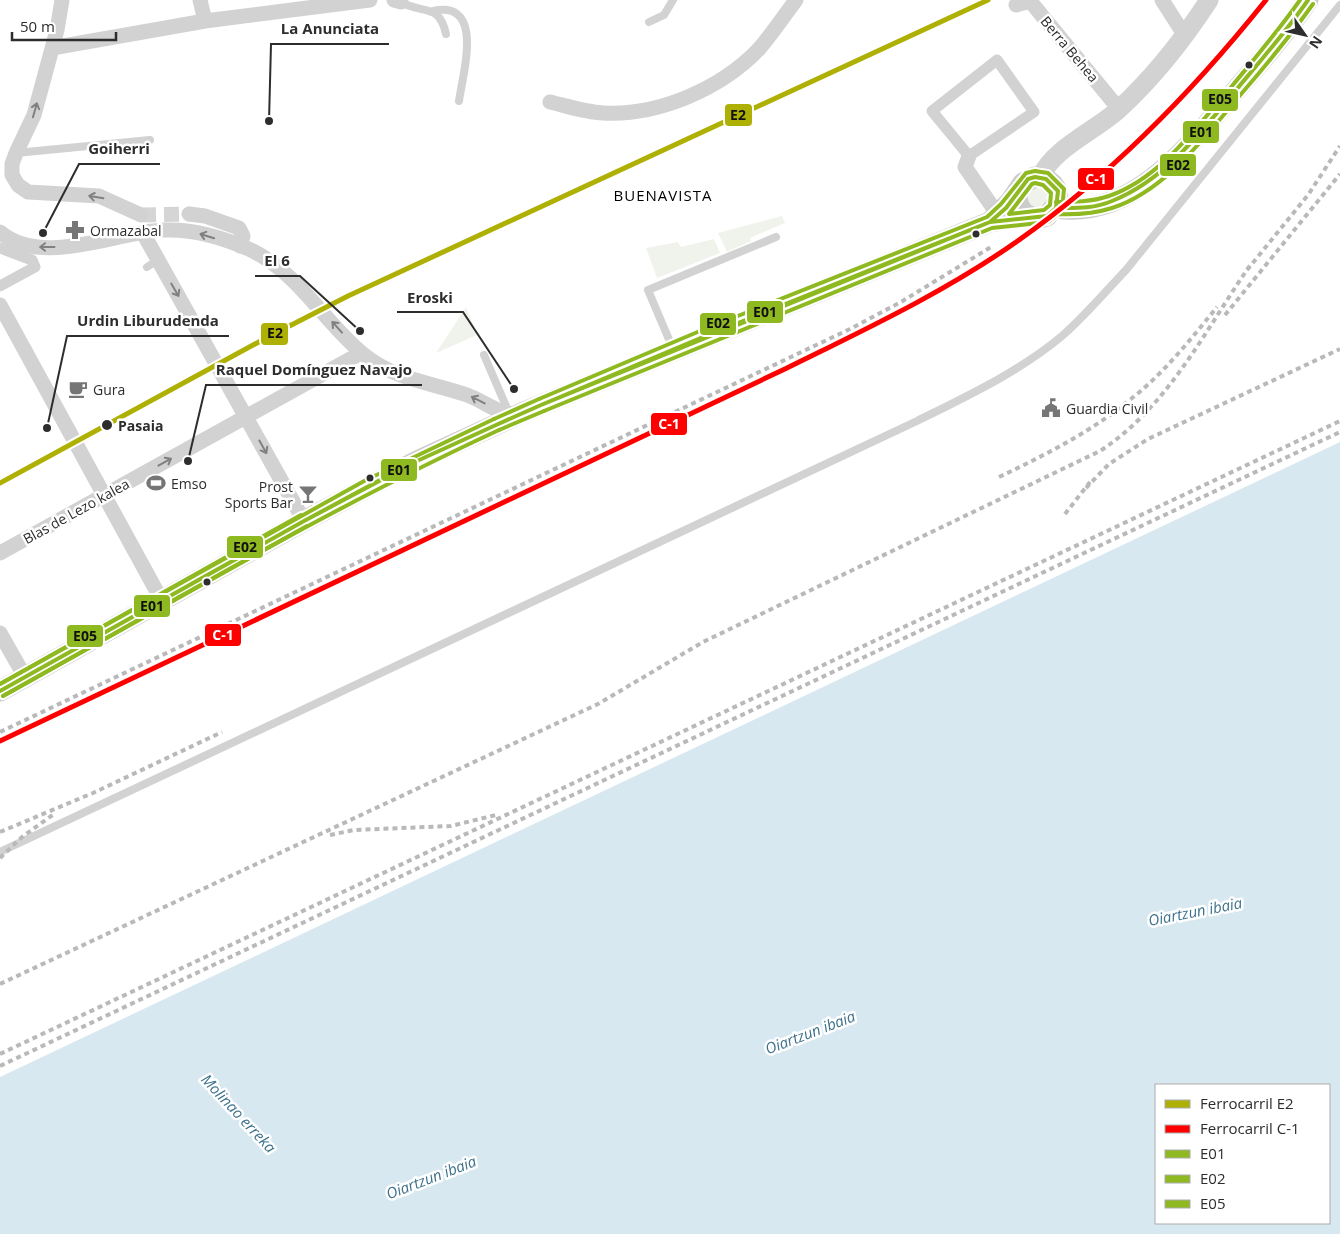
<svg xmlns="http://www.w3.org/2000/svg" width="1340" height="1234" viewBox="0 0 1340 1234" font-family="'Open Sans',sans-serif">
	<style>
		.green { fill: #f0f3eb }
		.water { fill: #d8e8f0; fill-rule: evenodd }
		.lines { fill: none; stroke-linecap: round; stroke-linejoin: round }
		.minor-tunnel { stroke: #d5d5d5; stroke-width: 15; stroke-dasharray: 15 8; stroke-linecap: butt }
		.service { stroke: #d2d2d2; stroke-width: 8 }
		.pedestrian { stroke: #d2d2d2; stroke-width: 11 }
		.minor { stroke: #d2d2d2; stroke-width: 15 }
		.tertiary { stroke: #d2d2d2; stroke-width: 19 }
		.secondary { stroke: #cbcbcb; stroke-width: 21 }
		.rail { stroke: #b9b9b9; stroke-width: 4; stroke-dasharray: 5 4; stroke-linecap: butt }
		.bus-1-casing { stroke: #fff; stroke-width: 8 }
		.bus-2-casing { stroke: #fff; stroke-width: 8 }
		.bus-3-casing { stroke: #fff; stroke-width: 8 }
		.bus-1 { stroke: #8eb920; stroke-width: 4 }
		.bus-2 { stroke: #8eb920; stroke-width: 4 }
		.bus-3 { stroke: #8eb920; stroke-width: 4 }
		.rail-1-casing { stroke: #fff; stroke-width: 9 }
		.rail-2-casing { stroke: #fff; stroke-width: 9 }
		.rail-1 { stroke: #aeb004; stroke-width: 5 }
		.rail-2 { stroke: #f00; stroke-width: 5 }
		.oneway { stroke: #808080 }
		.bus-dot { fill: #2d2d2d; stroke: #fff; stroke-width: 2 }
		.labels { text-anchor: middle; dominant-baseline: central; stroke-width: 5; stroke-linejoin: round; paint-order: stroke }
		.street-label { font-size: 14px; fill: #2d2d2d; stroke: #fff }
		.poi-label { font-size: 14px; fill: #2d2d2d; stroke: #fff; text-anchor: start }
		.stop-label { font-size: 14px; font-weight: bold; fill: #2d2d2d; stroke: #fff; text-anchor: start }
		.neighbourhood-label { font-size: 15px; letter-spacing: 1px; fill: #000; stroke: #fff }
		.water-label { font-size: 15px; font-style: italic; fill: #3e728c; stroke: #fff }
		.leader { fill: none; stroke: #2d2d2d; stroke-width: 2 }
		.callout-dot { fill: #2d2d2d; stroke: #fff; stroke-width: 2 }
		.callout-label { font-size: 15px; text-anchor: middle; font-weight: bold; fill: #2d2d2d; stroke: #fff; stroke-width: 5; stroke-linejoin: round; paint-order: stroke }
		.line-badge { stroke: #fff; stroke-width: 2 }
		.badge-label { font-size: 14px; text-anchor: middle; font-weight: bold; fill: #fff }
		.pale-badge-label { font-size: 14px; text-anchor: middle; font-weight: bold; fill: #111 }
	</style>
	<rect width="100%" height="100%" fill="#fff"/>
	<!-- green -->
	<path class="green" d="M1028 198a10 10 0 1 1 20 0a10 10 0 1 1-20 0Z
		M782,216L785,223L750,238L751,241L727,252L718,233Z
		M714,239L720,253L657,278L646,248L678,242L681,247Z
		M466,307L477,335L436,353Z"/>
	<!-- water -->
	<path class="water" d="M1340,442V1234H0V1077ZM1156,1085H1329V1223H1156Z"/>
	<g class="lines">
		<!-- minor-tunnel -->
		<path class="minor-tunnel" d="M141,215L189,214"/>
		<!-- service -->
		<path class="service" d="M401,2C423,15 439,2 446,34
			M433,11C485,0 463,72 459,101
			M649,22L664,15L673,0
			M16,153L150,140
			M147,267L158,260
			M673,349L648,290L776,237
			M484,355L509,413
			M0,852L917,421C967,396 1019,372 1062,336C1085,316 1105,292 1126,270L1340,5"/>
		<!-- pedestrian -->
		<path class="pedestrian" d="M997,60L1034,112L969,156L932,111Z
			M0,248L32,260L35,267L0,286"/>
		<!-- minor -->
		<path class="minor" d="M62,0L57,30L34,115L16,153L12,164V175L18,185L28,192L99,196L141,215
			M200,0L205,21
			M394,0L401,2
			M1162,0L1185,36
			M1016,5L1030,1L1119,109
			M52,48L205,21L370,0
			M550,102C567,106 585,112 603,113C658,116 721,89 759,49C772,34 784,16 796,0
			M969,156L965,167L998,215
			M189,214L205,216L239,228L243,236L240,246
			M0,232C43,268 116,231 165,230C194,229 227,239 253,251C300,275 324,322 363,354C395,380 430,382 467,395C485,401 500,417 520,413
			M143,233L304,521
			M0,305L156,590
			M0,553L361,353
			M0,633L25,677"/>
		<!-- tertiary -->
		<path class="tertiary" d="M1041,177C1051,150 1096,130 1118,110C1154,77 1183,40 1209,0"/>
		<!-- secondary -->
		<path class="secondary" d="M1056,208C1135,220 1192,142 1237,89C1262,60 1287,31 1308,0
			M990,222L1010,202L1023,183L1035,177C1050,177 1059,187 1058,203L1047,216C1030,222 1017,212 1017,194
			M0,691L304,521L417,461L524,412L990,222L1028,216"/>
		<!-- rail -->
		<path class="rail" d="M1247,270L1308,195L1340,146
			M1225,315L1340,174
			M999,477C1045,455 1091,432 1131,399C1164,373 1191,339 1217,307
			M1086,488L1109,464L1148,439L1340,349
			M1065,514L1090,482
			M0,732L850,329L901,302L991,247
			M0,832L93,793L222,732
			M330,835L354,830L451,826L496,815
			M0,858L22,837L54,814
			M0,984L598,704L703,642L1100,451C1169,406 1205,330 1251,264
			M0,1054L1340,421
			M0,1066L1340,432"/>
		<!-- bus-1 casing -->
		<g class="bus-1-casing">
			<path id="bus-1" d="M1035,177L1046,179L1058,191L1056,208L1047,216L990,222L1006,208L1028,179Z
				M1056,208C1075,208 1094,209 1112,201C1165,180 1201,132 1236,90C1261,60 1286,32 1308,0
				M541,405L703,337L990,222
				M541,405L990,222
				M496,425L541,405
				M496,425L541,405
				M304,521L406,466L496,425
				M304,521L417,461L496,425
				M0,691L304,521"/>
		</g>
		<!-- bus-2 casing -->
		<g class="bus-2-casing">
			<path id="bus-2" d="M1056,214C1076,215 1093,214 1112,208C1167,190 1206,135 1242,93C1267,64 1291,35 1313,4
				M539,399L700,331L987,217L1001,204L1026,173L1035,171L1048,173L1064,189L1062,211L1048,222L992,228L544,411
				M0,684L366,480L494,419
				M3,696C167,605 328,509 499,430"/>
		</g>
		<!-- bus-3 casing -->
		<g class="bus-3-casing">
			<path id="bus-3" d="M1035,183L1043,185L1051,193L1050,205L1044,210L1009,214L1032,184Z
				M1056,202C1074,202 1091,202 1109,196C1161,178 1197,126 1232,86C1255,58 1279,30 1300,0
				M494,419L539,399
				M499,430L544,411
				M0,684L301,515
				M3,696L307,526"/>
		</g>
		<!-- bus-1 -->
		<use href="#bus-1" class="bus-1"/>
		<!-- bus-2 -->
		<use href="#bus-2" class="bus-2"/>
		<!-- bus-3 -->
		<use href="#bus-3" class="bus-3"/>
		<!-- rail-1 casing -->
		<g class="rail-1-casing">
			<path id="rail-1" d="M0,483L266,338L348,296L988,0"/>
		</g>
		<!-- rail-2 casing -->
		<g class="rail-2-casing">
			<path id="rail-2" d="M0,741L787,368C866,329 947,291 1019,240C1114,173 1194,90 1266,0"/>
		</g>
		<!-- rail-1 -->
		<use href="#rail-1" class="rail-1"/>
		<!-- rail-2 -->
		<use href="#rail-2" class="rail-2"/>
	</g>
	<!-- one-way arrows -->
	<defs><path id="oneway-shaft" d="M-6 0H5M1.5-3L5.5 0L1.5 3" fill="none" stroke-width="1.6" stroke-linecap="round" stroke-linejoin="round" transform="scale(1.25)"/></defs>
	<g class="oneway">
		<use href="#oneway-shaft" transform="translate(35 110) rotate(-74)"/>
		<use href="#oneway-shaft" transform="translate(96 197) rotate(-171)"/>
		<use href="#oneway-shaft" transform="translate(207 236) rotate(-163)"/>
		<use href="#oneway-shaft" transform="translate(47 247) rotate(180)"/>
		<use href="#oneway-shaft" transform="translate(175 290) rotate(60)"/>
		<use href="#oneway-shaft" transform="translate(337 327) rotate(-132)"/>
		<use href="#oneway-shaft" transform="translate(478 400) rotate(-153)"/>
		<use href="#oneway-shaft" transform="translate(263 447) rotate(61)"/>
		<use href="#oneway-shaft" transform="translate(165 462) rotate(-29)"/>
	</g>
	<!-- icons -->
	<defs>
		<g id="pharmacy-bare" transform="scale(1.5)"><path d="M-2-6h4v4h4v4h-4v4h-4v-4h-4v-4h4Z" fill="#767676" stroke="#fff" stroke-width="2.5" paint-order="stroke"/></g>
		<g id="cafe-bare" transform="scale(1.5)"><path d="M-5.5-4.5H6V0H3Q3 3.5 0 3.5H-2.5Q-5.5 3.5-5.5 0ZM3-3.2v2h1.7v-2ZM-6 4.5H4V6H-6Z" fill="#767676" stroke="#fff" stroke-width="2.5" paint-order="stroke"/></g>
		<g id="civic-bare" transform="scale(1.5)"><path d="M-.6-6.5H3V-4.5H.6V-3L4-1V1h2V6H-6V1h2V-1L-.6-3ZM-1.2 2.5V6h2.4V2.5Z" fill="#767676" stroke="#fff" stroke-width="2.5" paint-order="stroke"/></g>
		<g id="stadium-bare" transform="scale(1.5)"><path d="M0-5a6.5 5 0 1 0 0 10a6.5 5 0 1 0 0-10ZM-3.5-1.8h7v3.6h-7Z" fill="#767676" stroke="#fff" stroke-width="2.5" paint-order="stroke"/></g>
		<g id="bar-bare" transform="scale(1.5)"><path d="M-6-5H6L.8 .8V4.5H3.5V6h-7V4.5H-.8V.8Z" fill="#767676" stroke="#fff" stroke-width="2.5" paint-order="stroke"/></g>
	</defs>
	<g fill-rule="evenodd">
		<use href="#pharmacy-bare" x="75" y="230"/>
		<use href="#cafe-bare" x="78" y="389"/>
		<use href="#civic-bare" x="1051" y="408"/>
		<use href="#stadium-bare" x="156" y="483"/>
		<use href="#bar-bare" x="308" y="494"/>
	</g>
	<!-- markers -->
	<g class="bus-dot">
		<circle cx="1249" cy="65" r="4.5"/>
		<circle cx="976" cy="234" r="4.5"/>
		<circle cx="107" cy="425" r="6"/>
		<circle cx="370" cy="478" r="4.5"/>
		<circle cx="207" cy="582" r="4.5"/>
	</g>
	<g class="labels">
		<!-- street labels -->
		<g class="street-label">
			<text transform="translate(1070 49) rotate(50)">Berra Behea</text>
			<text transform="translate(76 511) rotate(-29)">Blas de Lezo kalea</text>
		</g>
		<!-- poi labels -->
		<g class="poi-label">
			<text x="90" y="230">Ormazabal</text>
			<text x="93" y="389">Gura</text>
			<text x="1066" y="408">Guardia Civil</text>
			<text x="171" y="483">Emso</text>
			<text x="293" y="486" text-anchor="end">Prost<tspan x="293" dy="16">Sports Bar</tspan></text>
		</g>
		<!-- stop labels -->
		<g class="stop-label">
			<text x="118" y="425">Pasaia</text>
		</g>
		<!-- neighbourhood labels -->
		<g class="neighbourhood-label">
			<text x="663" y="195">BUENAVISTA</text>
		</g>
		<!-- water labels -->
		<g class="water-label">
			<text transform="translate(1195 911) rotate(-11)">Oiartzun ibaia</text>
			<text transform="translate(810 1032) rotate(-21)">Oiartzun ibaia</text>
			<text transform="translate(239 1113) rotate(47)">Molinao erreka</text>
			<text transform="translate(431 1177) rotate(-21)">Oiartzun ibaia</text>
		</g>
	</g>
	<!-- callouts -->
	<path class="leader" d="M269 121L271 44H389M43 233L79 164H160M360 331L300 276H255M514 389L463 312H397M47 428L67 336H229M188 461L206 385H422"/>
	<g class="callout-dot">
		<circle cx="269" cy="121" r="5"/>
		<circle cx="43" cy="233" r="5"/>
		<circle cx="360" cy="331" r="5"/>
		<circle cx="514" cy="389" r="5"/>
		<circle cx="47" cy="428" r="5"/>
		<circle cx="188" cy="461" r="5"/>
	</g>
	<g class="callout-label">
		<text x="330" y="34">La Anunciata</text>
		<text x="119" y="154">Goiherri</text>
		<text x="277" y="266">El 6</text>
		<text x="430" y="303">Eroski</text>
		<text x="148" y="326">Urdin Liburudenda</text>
		<text x="314" y="375">Raquel Domínguez Navajo</text>
	</g>
	<g class="line-badge">
		<rect x="1201" y="88" width="38" height="24" rx="5" fill="#8eb920"/>
		<rect x="724" y="103" width="29" height="24" rx="5" fill="#aeb004"/>
		<rect x="1182" y="120" width="38" height="24" rx="5" fill="#8eb920"/>
		<rect x="1159" y="153" width="38" height="24" rx="5" fill="#8eb920"/>
		<rect x="1077" y="167" width="38" height="24" rx="5" fill="#f00"/>
		<rect x="746" y="300" width="38" height="24" rx="5" fill="#8eb920"/>
		<rect x="699" y="312" width="38" height="24" rx="5" fill="#8eb920"/>
		<rect x="260" y="322" width="29" height="24" rx="5" fill="#aeb004"/>
		<rect x="650" y="412" width="38" height="24" rx="5" fill="#f00"/>
		<rect x="380" y="458" width="38" height="24" rx="5" fill="#8eb920"/>
		<rect x="226" y="535" width="38" height="24" rx="5" fill="#8eb920"/>
		<rect x="133" y="594" width="38" height="24" rx="5" fill="#8eb920"/>
		<rect x="204" y="623" width="38" height="24" rx="5" fill="#f00"/>
		<rect x="66" y="624" width="38" height="24" rx="5" fill="#8eb920"/>
	</g>
	<g class="badge-label">
		<text x="1096" y="184">C-1</text>
		<text x="669" y="429">C-1</text>
		<text x="223" y="640">C-1</text>
	</g>
	<g class="pale-badge-label">
		<text x="1220" y="104">E05</text>
		<text x="738" y="120">E2</text>
		<text x="1201" y="137">E01</text>
		<text x="1178" y="170">E02</text>
		<text x="765" y="317">E01</text>
		<text x="718" y="328">E02</text>
		<text x="275" y="338">E2</text>
		<text x="399" y="475">E01</text>
		<text x="245" y="552">E02</text>
		<text x="152" y="611">E01</text>
		<text x="85" y="641">E05</text>
	</g>
	<!-- legend -->
	<rect x="1155" y="1084" width="175" height="140" fill="#ffffff" stroke="#ababab"/>
	<rect x="1165" y="1100" width="25" height="8" fill="#aeb004" stroke="#ababab"/>
	<text x="1200" y="1109" font-size="15" fill="#2d2d2d">Ferrocarril E2</text>
	<rect x="1165" y="1125" width="25" height="8" fill="#ff0000" stroke="#ababab"/>
	<text x="1200" y="1134" font-size="15" fill="#2d2d2d">Ferrocarril C-1</text>
	<rect x="1165" y="1150" width="25" height="8" fill="#8eb920" stroke="#ababab"/>
	<text x="1200" y="1159" font-size="15" fill="#2d2d2d">E01</text>
	<rect x="1165" y="1175" width="25" height="8" fill="#8eb920" stroke="#ababab"/>
	<text x="1200" y="1184" font-size="15" fill="#2d2d2d">E02</text>
	<rect x="1165" y="1200" width="25" height="8" fill="#8eb920" stroke="#ababab"/>
	<text x="1200" y="1209" font-size="15" fill="#2d2d2d">E05</text>
	<!-- north arrow -->
	<g transform="translate(1305 35) rotate(124)" stroke="#ffffff" stroke-width="4" paint-order="stroke">
	<path d="M0-4L9 19L0 12L-9 19Z" fill="#2d2d2d"/>
	<text y="-8" font-size="14" font-weight="bold" text-anchor="middle" fill="#2d2d2d">N</text>
	</g>
	<!-- scale -->
	<path d="M12 32v8h104v-8" fill="none" stroke="#2d2d2d" stroke-width="2.5"/>
	<text x="20" y="32" font-size="15" fill="#2d2d2d" stroke="#ffffff" stroke-width="4" paint-order="stroke">50 m</text>
</svg>
